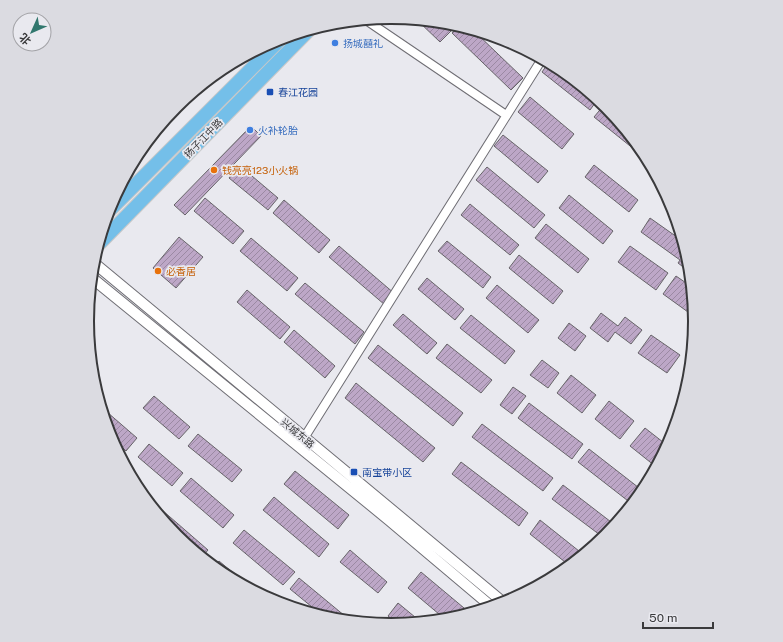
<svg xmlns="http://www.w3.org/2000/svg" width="783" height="642" viewBox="0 0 783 642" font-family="'Public Sans','Noto Sans SC',sans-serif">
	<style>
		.building { fill: url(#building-hatch); stroke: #676469 }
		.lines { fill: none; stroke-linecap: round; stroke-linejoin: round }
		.minor-casing { stroke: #6f6e74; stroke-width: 10 }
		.tertiary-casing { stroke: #6f6e74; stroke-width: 12 }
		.primary-casing { stroke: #c8c8c8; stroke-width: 15 }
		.minor { stroke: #fff; stroke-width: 8 }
		.tertiary { stroke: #fff; stroke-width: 10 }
		.primary { stroke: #74bfe9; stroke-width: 13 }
		.shop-dot { fill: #3f7fe0; stroke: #e9e9ef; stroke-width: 1.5 }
		.transit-dot { fill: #1a4fb4; stroke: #e9e9ef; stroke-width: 1.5 }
		.food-dot { fill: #e8710a; stroke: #e9e9ef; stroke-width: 1.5 }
		.labels { text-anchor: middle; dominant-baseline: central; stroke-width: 3.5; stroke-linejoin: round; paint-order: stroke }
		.shop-label { font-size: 10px; fill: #366cbe; stroke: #e9e9ef; text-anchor: start }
		.transit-label { font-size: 10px; fill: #164399; stroke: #e9e9ef; text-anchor: start }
		.street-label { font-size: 10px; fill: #3a3a3c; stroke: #e9e9ef }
		.food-label { font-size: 10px; fill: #c56008; stroke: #e9e9ef; text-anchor: start }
		.rim { fill: none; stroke: #3a3a3c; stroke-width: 2 }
	</style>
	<defs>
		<pattern id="building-hatch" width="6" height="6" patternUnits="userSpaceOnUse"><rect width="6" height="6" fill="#bda7c7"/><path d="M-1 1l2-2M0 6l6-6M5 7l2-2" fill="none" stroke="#9b89a3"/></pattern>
	</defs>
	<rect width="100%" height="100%" fill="#e9e9ef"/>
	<!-- building -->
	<path class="building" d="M417,20L446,22L453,29L440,42Z
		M460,26L473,30L523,78L511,90L452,33Z
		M549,62L561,68L598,99L590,110L542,72Z
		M530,97L574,134L562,149L518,112Z
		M604,105L610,111L644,152L650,162L594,117Z
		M251,126L261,136L185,215L174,205Z
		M503,135L548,171L538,183L494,146Z
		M239,165L278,198L268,210L229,178Z
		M594,165L638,200L629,212L585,177Z
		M487,167L545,215L534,228L476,180Z
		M569,195L613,231L603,244L559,208Z
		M205,198L244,231L233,244L194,211Z
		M284,200L330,240L319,253L273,213Z
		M470,204L519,245L510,255L461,215Z
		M650,218L684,242L691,273L678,263L680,260L641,232Z
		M546,224L589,259L578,273L535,238Z
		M179,237L203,257L176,288L153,268Z
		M251,238L298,278L287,291L240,251Z
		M447,241L491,277L483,288L438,251Z
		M339,246L395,294L385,305L329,257Z
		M630,246L668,273L656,290L618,262Z
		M519,255L563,291L553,304L509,268Z
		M676,276L692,287L694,304L688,312L663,294Z
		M427,278L464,309L455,320L418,289Z
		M305,283L364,332L355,344L295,294Z
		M497,285L539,320L528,333L486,298Z
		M247,290L290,327L280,339L237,302Z
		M601,313L618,326L625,317L642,330L631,344L615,332L608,342L590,328Z
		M403,314L437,343L427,354L393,325Z
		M471,315L515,351L505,364L460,328Z
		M569,323L586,336L575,351L558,338Z
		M294,330L335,366L325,378L284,342Z
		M651,335L680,355L667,373L638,353Z
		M447,344L492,380L481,393L436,358Z
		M378,345L463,413L453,426L368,358Z
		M542,360L559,373L548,388L530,375Z
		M571,375L596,395L582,413L557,393Z
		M356,383L435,448L423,462L345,398Z
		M513,387L526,396L512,414L500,405Z
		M154,396L190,427L179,439L143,408Z
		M609,401L634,421L620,439L595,419Z
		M529,403L583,444L572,459L518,418Z
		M107,412L137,438L126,451L111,437L104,415Z
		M482,424L553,478L543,491L472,437Z
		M645,428L668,446L655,466L630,446Z
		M198,434L242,470L232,482L188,446Z
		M149,444L183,473L172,486L138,457Z
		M589,449L643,491L632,504L578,462Z
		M461,462L528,513L519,526L452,474Z
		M295,471L349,515L338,529L284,484Z
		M191,478L234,515L223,528L180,491Z
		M563,485L615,525L604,538L552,499Z
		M138,489L155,504L153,507L139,490Z
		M274,497L329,544L319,557L263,510Z
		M162,510L208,550L202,557L176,536L158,514Z
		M540,520L584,555L570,566L530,534Z
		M244,530L295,572L283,585L233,543Z
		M350,550L387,582L378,593L340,562Z
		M219,561L255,591L222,574L214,567Z
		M421,572L470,613L446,620L408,588Z
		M299,578L351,621L323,616L290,589Z
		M398,603L421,622L398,624L388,616Z"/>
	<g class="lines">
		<!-- minor casing -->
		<g class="minor-casing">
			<path id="minor" d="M366,20L506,115
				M304,438L542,59"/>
		</g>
		<!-- tertiary casing -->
		<g class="tertiary-casing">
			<path id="tertiary" d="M93,262L504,603
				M92,278L389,520L492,607"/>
		</g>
		<!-- primary casing -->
		<g class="primary-casing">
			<path id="primary" d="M109,211L282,38
				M98,245L309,30"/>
		</g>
		<!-- minor -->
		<use href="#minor" class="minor"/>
		<!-- tertiary -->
		<use href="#tertiary" class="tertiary"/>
		<!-- primary -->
		<use href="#primary" class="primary"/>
	</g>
	<!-- markers -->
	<g class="shop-dot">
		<circle cx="335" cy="43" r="4"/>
		<circle cx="250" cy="130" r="4"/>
	</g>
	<g class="transit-dot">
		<rect x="266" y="88" width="8" height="8" rx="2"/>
		<rect x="350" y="468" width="8" height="8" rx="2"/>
	</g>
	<g class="food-dot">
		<circle cx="214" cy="170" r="4"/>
		<circle cx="158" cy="271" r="4"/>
	</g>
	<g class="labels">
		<!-- shop labels -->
		<g class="shop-label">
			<text x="343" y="43">扬城囍礼</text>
			<text x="258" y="130">火补轮胎</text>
		</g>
		<!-- transit labels -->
		<g class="transit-label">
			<text x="278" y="92">春江花园</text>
			<text x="362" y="472">南宝带小区</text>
		</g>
		<!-- street labels -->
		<g class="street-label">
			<text transform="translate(203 138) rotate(-46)">扬子江中路</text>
			<text transform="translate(298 433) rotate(40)">兴城东路</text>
		</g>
		<!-- food labels -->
		<g class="food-label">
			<text x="222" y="170">钱亮亮123小火锅</text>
			<text x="166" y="271">必香居</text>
		</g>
	</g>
	<!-- crop -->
	<path d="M0 0H783V642H0ZM94 321a297 297 0 1 1 594 0a297 297 0 1 1-594 0Z" fill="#dbdbe1" fill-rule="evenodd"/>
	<path class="rim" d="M94 321a297 297 0 1 1 594 0a297 297 0 1 1-594 0Z"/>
	<!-- north arrow -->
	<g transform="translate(32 32) rotate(225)"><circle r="19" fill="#e9e9ef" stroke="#a3a3a7"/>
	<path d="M0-3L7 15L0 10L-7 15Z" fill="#31776e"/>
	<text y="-6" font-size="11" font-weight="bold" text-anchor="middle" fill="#3a3a3c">北</text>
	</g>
	<!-- scale -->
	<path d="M643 622v6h70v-6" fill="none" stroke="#3a3a3c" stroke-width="2"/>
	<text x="649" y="622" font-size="12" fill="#3a3a3c" stroke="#e9e9ef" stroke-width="3" paint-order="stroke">50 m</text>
</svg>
